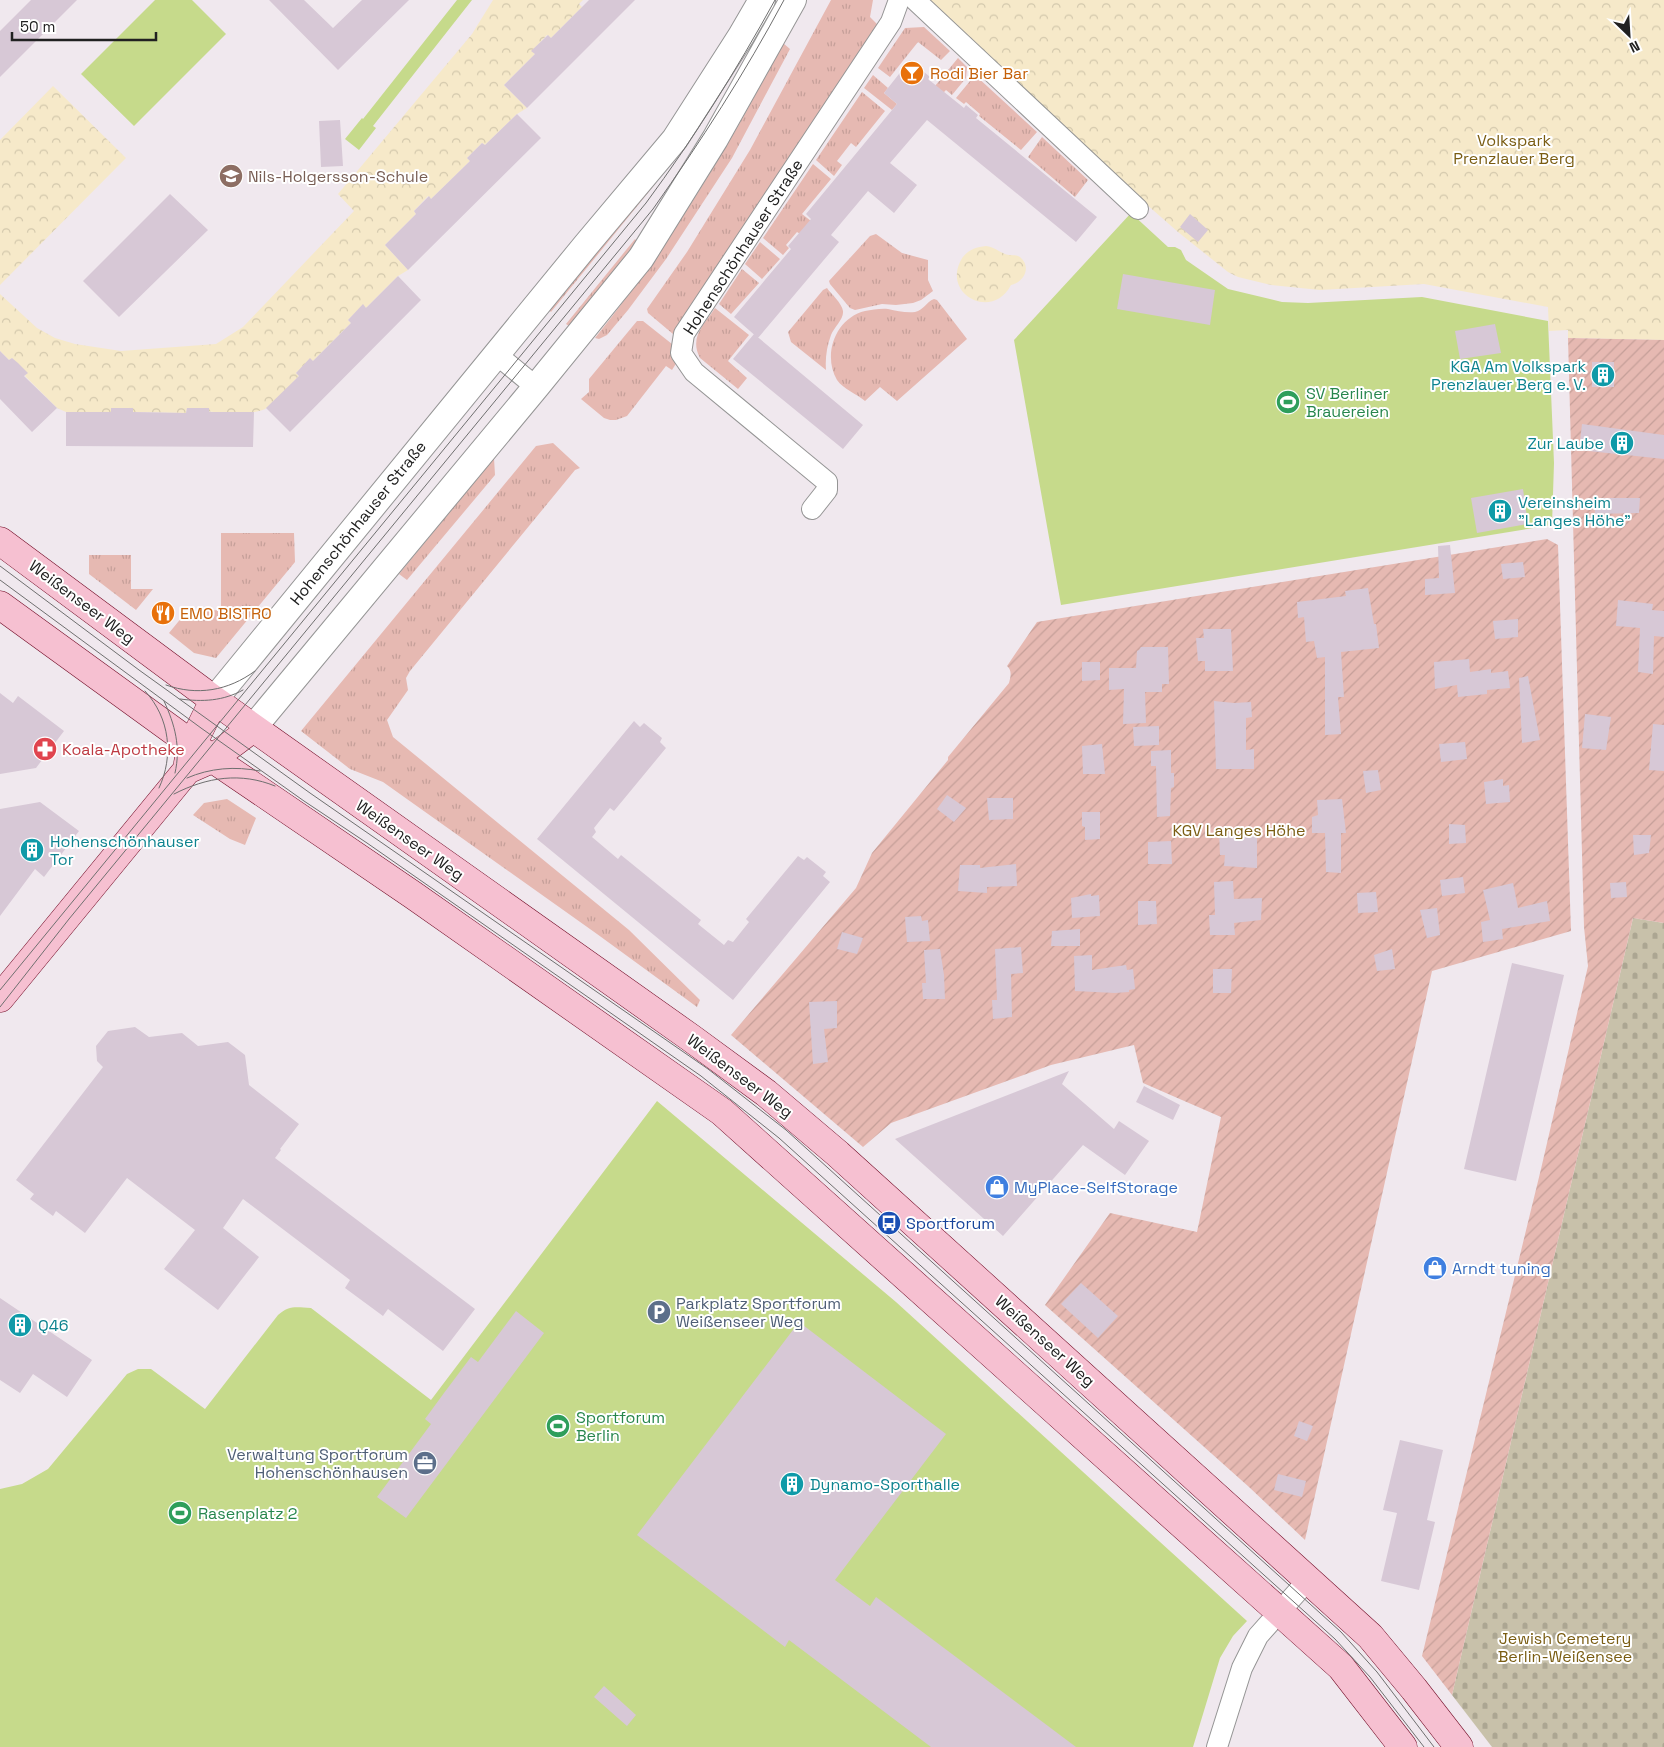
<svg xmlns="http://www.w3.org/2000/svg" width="1664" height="1747" viewBox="0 0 1664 1747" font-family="'Space Grotesk',sans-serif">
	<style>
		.grass { fill: url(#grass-tufts) }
		.cemetery { fill: url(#cemetery-stones) }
		.park { fill: url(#park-crowns) }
		.garden { fill: url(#garden-furrows) }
		.pitch { fill: #c6da8b }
		.building { fill: #d7c8d6 }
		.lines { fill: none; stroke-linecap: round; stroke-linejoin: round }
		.minor-casing { stroke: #959595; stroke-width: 22 }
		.tertiary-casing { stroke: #959595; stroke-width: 28 }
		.secondary-casing { stroke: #730c27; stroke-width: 29 }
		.minor { stroke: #fff; stroke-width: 20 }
		.tertiary { stroke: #fff; stroke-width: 26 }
		.secondary { stroke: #f6c0d1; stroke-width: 28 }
		.tram { stroke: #6f6f6f; stroke-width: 1 }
		.labels { text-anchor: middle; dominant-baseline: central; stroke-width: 4; stroke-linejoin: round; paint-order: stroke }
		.food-label { font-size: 16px; fill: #c56008; stroke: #fff; text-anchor: start }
		.park-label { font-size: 16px; fill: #7a5d13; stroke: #fff }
		.education-label { font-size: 16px; fill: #785e54; stroke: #fff; text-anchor: start }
		.street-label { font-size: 16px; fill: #212121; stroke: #fff }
		.culture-label { font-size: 16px; fill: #0d838f; stroke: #fff; text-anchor: start }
		.leisure-label { font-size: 16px; fill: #27864d; stroke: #fff; text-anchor: start }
		.health-label { font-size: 16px; fill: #be3a42; stroke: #fff; text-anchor: start }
		.shop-label { font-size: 16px; fill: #366cbe; stroke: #fff; text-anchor: start }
		.transit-label { font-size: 16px; fill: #164399; stroke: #fff; text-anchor: start }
		.service-label { font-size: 16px; fill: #4e5e75; stroke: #fff; text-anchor: start }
	</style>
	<defs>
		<pattern id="grass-tufts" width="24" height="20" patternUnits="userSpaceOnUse" patternTransform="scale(1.25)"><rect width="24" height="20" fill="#e6b9b2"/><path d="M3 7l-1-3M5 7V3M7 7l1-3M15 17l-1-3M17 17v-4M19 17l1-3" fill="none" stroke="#c59f99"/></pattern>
		<pattern id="cemetery-stones" width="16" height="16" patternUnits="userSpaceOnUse" patternTransform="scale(1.25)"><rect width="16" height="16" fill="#c8c1aa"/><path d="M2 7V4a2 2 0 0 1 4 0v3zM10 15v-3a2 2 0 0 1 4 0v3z" fill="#aca692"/></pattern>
		<pattern id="park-crowns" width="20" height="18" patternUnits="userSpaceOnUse" patternTransform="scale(1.25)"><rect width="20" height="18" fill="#f6e9c9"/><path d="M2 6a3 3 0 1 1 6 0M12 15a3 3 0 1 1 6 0" fill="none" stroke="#d3c8ac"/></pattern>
		<pattern id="garden-furrows" width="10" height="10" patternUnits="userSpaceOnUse" patternTransform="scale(1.25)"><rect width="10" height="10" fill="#e6b9b2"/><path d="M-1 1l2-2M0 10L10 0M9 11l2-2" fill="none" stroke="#c59f99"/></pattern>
	</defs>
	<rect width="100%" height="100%" fill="#f0e8ee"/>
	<!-- grass -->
	<path class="grass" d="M831,0H873L870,17L879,26L673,334L648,313L647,309L687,252L750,150Z
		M924,27L950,51L941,60L918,42L890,77L878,68L905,28Z
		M783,43L790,49L732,158L666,259L628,310L607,335L599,339L595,338C644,277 688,211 728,143C747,111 765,77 783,43Z
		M958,58L967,67L966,78L952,95L946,90L943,93L935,86Z
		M873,75L888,88L884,93L897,104L892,110L864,88Z
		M975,75L1037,132L1021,150L979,116L980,114L966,102L964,104L956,98Z
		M862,92L885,111L856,147L851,143L837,161L842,165L834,176L816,160Z
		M1042,137L1088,180L1075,197L1028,157Z
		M813,164L831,179L802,214L811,221L800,234L797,232L786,245L789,248L783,255L763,238Z
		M653,179L656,183L551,312L545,307Z
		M876,234L902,253L928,260V280L933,291L921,300L913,303L896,305L882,304L855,310L850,308L830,284L829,281L870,236Z
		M635,239L638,243L572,328L566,324Z
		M760,242L780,259L762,279L745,264Z
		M742,269L759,283L731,314L719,304Z
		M827,288C831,294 842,303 843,311C844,319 834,327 831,335C827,346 825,358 826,370L791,342L788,332L823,290Z
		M934,299L937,300L967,339L897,401L880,387L865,401C857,394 843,389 837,380C822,354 836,318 865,311C872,310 881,308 888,309C897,311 906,313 915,312C924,310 926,302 934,299Z
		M715,308L749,335L728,361L747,378L738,389L700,358C689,337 704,325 715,308Z
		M637,321H643L672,344L677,362L672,370L666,366L627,416L616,420H610L604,418L581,399L589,392V379Z
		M553,443L580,468L575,470L410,671L406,678L408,690L387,720L393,737L629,930L700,1000L697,1007L597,934L383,782L350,769L301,731L536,446Z
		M494,458L495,475L407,580L399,574Z
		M221,533H294L295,562L216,658L194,653L169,633L187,611L221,610Z
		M89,555H131V589H153L136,610L89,574Z
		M227,799L256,818L245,845L230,839L193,815L204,803Z"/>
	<!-- cemetery -->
	<path class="cemetery" d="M1633,918L1664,923V1747H1492L1452,1695Z"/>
	<!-- park -->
	<path class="park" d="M493,0H583L579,4L582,7L551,38L547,35L532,51L535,54L504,85L527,108L517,114L485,145L482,143L467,158L470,161L431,199L428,196L414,211L416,214L385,245L408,270L398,276L366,308L363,305L348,320L351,323L313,361L310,359L296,373L299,376C291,384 274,404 265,409C248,417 206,412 187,408L186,413L133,412V408H112L111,412H66L57,408L25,376L27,373L12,358L9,360L0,351V294L37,328L55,338L75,344L121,351L216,344L243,327L354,211L338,194L472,34Z
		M928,0H1664V340L1568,338V330L1549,331L1548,307L1424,284L1320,290L1271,285L1238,277L1228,272L1178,232L1129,189Z
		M53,86L126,158L0,285V140Z
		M986,246C994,247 998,251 1005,254C1009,256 1015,254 1020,257C1032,267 1024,282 1011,285C993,320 944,296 960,262C965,251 975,247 986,246Z"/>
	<!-- garden -->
	<path class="garden" d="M1568,338L1664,340V923L1633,918L1452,1695L1422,1656L1541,1169L1588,966L1584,927Z
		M1547,539L1558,545L1571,931L1432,971L1305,1540L1249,1487L1045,1305L1110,1213L1197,1232L1221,1117L1143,1083L1134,1045L1051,1065L891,1123L863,1147L731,1035L856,888L872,853L948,760V757L1009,683C1011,676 1012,670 1007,666L1037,622Z"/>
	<!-- pitch -->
	<path class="pitch" d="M155,0H192L226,34L134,126L81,74Z
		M457,0H472L373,126L376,128L359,150L345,139L362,118L363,119Z
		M1131,213L1168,247H1175L1181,250L1186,260L1228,289L1282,302L1308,303L1422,297L1548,321L1554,463L1552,525L1061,605L1014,340Z
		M657,1101L896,1302L1247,1621L1233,1636L1220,1658L1193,1747H0V1489L22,1484L48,1469L127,1374L138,1369H151L205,1409L278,1315C289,1305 296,1307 311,1308L431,1400Z"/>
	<!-- building -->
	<path class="building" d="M31,0H77L0,77V31Z
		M269,0H304L333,28L362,0H409L338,70Z
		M589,0H635L527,108L504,85L535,54L531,51L548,35L551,38Z
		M910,60L930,77L928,79L964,108L966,105L978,115L976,118L1097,217L1076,242L927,120L890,163L917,185L894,213L868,191L831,235L839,242L758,338L734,317L791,249L788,246L811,219L806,214L897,104L884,93Z
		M517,114L541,138L408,270L385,245L416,214L414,211L429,196L431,199L470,161L467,158L482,143L485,145Z
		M340,120L343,166L321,167L319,121Z
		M170,194L208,230L119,317L83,281Z
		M1190,214L1208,230L1198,242L1180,227Z
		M1123,274L1215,290L1210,325L1117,309Z
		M398,276L421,300L290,432L266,408L299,376L296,373L310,358L313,361L351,323L348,320L363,304L366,308Z
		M1495,324L1501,353L1460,359L1455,331Z
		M754,334L863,425L843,449L733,359Z
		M0,351L9,360L12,358L18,363L28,373L24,376L57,408L32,432L0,399Z
		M1592,362H1614V387H1592Z
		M111,408H133V412L186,413L187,408H209V412H254L253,447L66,446V412H111Z
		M1582,424L1664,435V459L1579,450Z
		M1523,489L1528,524L1477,533L1471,498Z
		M1594,498H1640L1639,513L1595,514Z
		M1450,545L1455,593L1425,595V579L1439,578L1438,546Z
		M1523,562L1525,577L1503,579L1501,564Z
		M1368,588L1374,624H1376L1379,648L1341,652L1344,697H1338L1341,734L1325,735V657L1317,658L1314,641L1306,642L1304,617L1298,618L1297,602L1346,596L1345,591Z
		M1618,600L1653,604L1652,610L1664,611V637L1654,636L1653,674L1638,672L1640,628L1616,626Z
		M1518,619V637L1495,639L1493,621Z
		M1203,629H1231L1233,671H1205V661H1198L1196,638H1204Z
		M1141,647H1168L1169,684H1162V692H1145L1146,723L1123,724L1124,689L1109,690V668H1136L1137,651L1139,650Z
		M1469,659L1470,672L1491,669V673L1508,671L1510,688L1487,690V694L1458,697L1457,685L1435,689L1434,662Z
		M1082,662H1100V680L1082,681Z
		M1528,676L1540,740L1522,743L1519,678Z
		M0,693L13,703L18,696L64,731L36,768L0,774Z
		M1214,701L1234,703L1251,702L1252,717L1246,718V750L1254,749V769H1216Z
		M1585,714L1611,717L1606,750L1582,748Z
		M634,721L640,727L644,723L662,738L660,742L666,748L614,811L610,808L594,828L596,832L592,837L618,859L621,855L701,920L698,924L724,945L728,940L733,942L749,922L746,919L798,856L804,860L807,857L826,872L823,876L830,882L733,1000L537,839Z
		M1653,724L1664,725V771L1649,770Z
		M1159,726V745L1134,746L1133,727Z
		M1465,742L1467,759L1441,762L1439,744Z
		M1102,744L1105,774H1083L1082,746Z
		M1171,750V773H1174V787L1171,788L1170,816L1157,817L1156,766H1151V751Z
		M1378,770L1381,790L1366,793L1363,771Z
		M1503,779V786L1509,785L1510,802L1486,804L1484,782Z
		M947,795L966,808L954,822L937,809Z
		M987,798H1013V819L989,820Z
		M1342,799L1346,833H1341V873L1326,872L1325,833H1312V817L1318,815L1317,800Z
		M40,802L79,831L44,877L35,869L0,916V809Z
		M1082,812H1100V839L1085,840V827L1082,826Z
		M1449,824L1465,825L1466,843L1449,844Z
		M1219,833L1257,835V868L1224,866L1225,855H1220Z
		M1633,835H1651L1649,853L1634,855Z
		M1171,841L1172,864H1148V842Z
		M1016,864L1017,886L987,887V893L958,891L960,865H980V868Z
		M1463,877L1465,893L1442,896L1440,880Z
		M1233,881L1234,899L1262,898L1261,920L1234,923L1235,935H1210L1209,915H1215L1214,882Z
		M1626,882L1627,897L1611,898L1610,883Z
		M1513,883L1518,908L1547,901L1550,921L1502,929L1503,939L1483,942L1481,922L1490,920L1483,890Z
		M1376,892L1378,912L1358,913L1357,893Z
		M1091,894V896L1099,895L1100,916L1072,918L1071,898Z
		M1138,901H1156L1157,924L1138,925Z
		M1437,908L1440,935L1427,938L1420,910Z
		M921,916L922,921L928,920L930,941L907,942L905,917Z
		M1080,929V946H1051L1052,931Z
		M842,932L863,938L857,954L837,949Z
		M1021,947L1023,973L1011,974L1012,1017L993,1019L992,1000H997L995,949Z
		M940,949L944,975L945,999H923L922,983H926L924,950Z
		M1392,949L1395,969L1377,971L1374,955Z
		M1092,955V970L1126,965L1127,970L1133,969L1135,989L1129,990V992L1115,993L1075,991L1074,956Z
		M1512,963L1564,975L1516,1181L1464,1169Z
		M1213,969H1232L1231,993H1213Z
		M837,1001V1028L824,1029L828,1062L813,1064L809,1002Z
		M135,1027L149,1037L182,1033L198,1046L228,1042L245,1055L249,1085L299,1124L280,1149L281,1150L275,1158L475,1309L443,1351L388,1309L383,1316L345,1288L350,1280L243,1199L223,1228L259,1257L218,1310L164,1269L195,1230L127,1178L85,1233L56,1211L53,1216L30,1199L34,1194L16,1180L103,1067L97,1061L96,1046L108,1031Z
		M1069,1071L1062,1084L1114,1129L1119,1121L1149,1141L1125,1175L1083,1145L1003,1236L895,1139Z
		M1144,1086L1180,1105L1173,1120L1136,1102Z
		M1081,1283L1118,1316L1098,1338L1061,1304Z
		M0,1298L92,1360L67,1397L33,1374L20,1393L0,1380Z
		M516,1311L544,1333L406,1518L377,1497L431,1424L425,1419L444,1393L471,1357L478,1362Z
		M799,1322L946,1434L835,1580L870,1606L876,1597L1076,1747H931L789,1640L785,1647L637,1535Z
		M1299,1421L1313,1426L1307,1441L1294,1436Z
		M1400,1440L1443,1450L1427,1520L1435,1522L1419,1590L1381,1581L1397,1513L1383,1510Z
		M1278,1474L1306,1481L1302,1497L1274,1490Z
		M604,1686L636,1715L627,1726L594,1697Z"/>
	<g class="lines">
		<!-- minor casing -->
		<g class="minor-casing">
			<path id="minor" d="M915,0L1138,209
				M496,354L536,387
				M812,509L827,490V482L694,372L681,353L684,334L891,22L899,0
				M1217,1747L1242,1668L1258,1636L1308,1580"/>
		</g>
		<!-- tertiary casing -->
		<g class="tertiary-casing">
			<path id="tertiary" d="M214,700L586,245L675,139L741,36L762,0
				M253,728L536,387L641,258L715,139L793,0"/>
		</g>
		<!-- secondary casing -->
		<g class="secondary-casing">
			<path id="secondary" d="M0,541L214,700L691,1038L766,1093L838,1154L1370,1636L1414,1689L1459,1747
				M0,605L197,748L413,895L722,1112L1341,1667L1403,1747
				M188,763L192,745L214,700
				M0,998L187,770L212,759L253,728"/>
		</g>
		<!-- minor -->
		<use href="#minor" class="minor"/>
		<!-- tertiary -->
		<use href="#tertiary" class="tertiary"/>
		<!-- secondary -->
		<use href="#secondary" class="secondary"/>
		<!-- tram -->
		<path class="tram" d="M0,566L139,670L310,793L708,1069L786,1130L1341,1632L1377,1672L1434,1747
			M0,580L201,728L304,801L367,843L701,1076L779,1138L1335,1639L1370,1677L1424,1747
			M166,685C197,696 228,691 255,671
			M145,691C170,718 174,756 159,788
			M180,699C203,702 223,701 243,690
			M164,701C175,725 181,747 175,773
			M187,778C210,768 235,766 260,771
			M174,794C207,777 241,772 275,786
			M0,990L646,203C694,138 736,71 775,0
			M0,1007L69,919L653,209C701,141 745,73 784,0"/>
	</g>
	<!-- icons -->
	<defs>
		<g id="bar-disc" transform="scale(1.25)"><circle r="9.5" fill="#e8710a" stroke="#fff"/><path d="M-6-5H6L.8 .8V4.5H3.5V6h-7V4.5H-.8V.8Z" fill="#fff"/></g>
		<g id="school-disc" transform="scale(1.25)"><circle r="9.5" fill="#8d6e63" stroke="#fff"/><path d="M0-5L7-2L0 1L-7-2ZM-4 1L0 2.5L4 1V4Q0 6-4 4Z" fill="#fff"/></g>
		<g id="building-disc" transform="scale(1.25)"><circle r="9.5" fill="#0f9aa8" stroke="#fff"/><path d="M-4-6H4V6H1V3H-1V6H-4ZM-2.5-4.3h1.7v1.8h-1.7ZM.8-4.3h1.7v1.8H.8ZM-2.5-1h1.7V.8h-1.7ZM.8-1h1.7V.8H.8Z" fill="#fff"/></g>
		<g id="stadium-disc" transform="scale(1.25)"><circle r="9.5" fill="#2e9e5b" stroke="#fff"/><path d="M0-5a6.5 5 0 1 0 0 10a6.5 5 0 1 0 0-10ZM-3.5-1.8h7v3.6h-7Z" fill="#fff"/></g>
		<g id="restaurant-disc" transform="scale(1.25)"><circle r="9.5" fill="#e8710a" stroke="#fff"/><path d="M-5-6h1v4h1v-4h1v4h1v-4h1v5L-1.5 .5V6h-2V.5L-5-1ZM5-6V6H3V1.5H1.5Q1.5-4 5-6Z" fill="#fff"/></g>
		<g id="pharmacy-disc" transform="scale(1.25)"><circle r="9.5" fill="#e0444e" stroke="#fff"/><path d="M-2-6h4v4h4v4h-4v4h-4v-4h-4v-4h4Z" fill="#fff"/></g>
		<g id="shop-disc" transform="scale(1.25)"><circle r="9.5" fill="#3f7fe0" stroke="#fff"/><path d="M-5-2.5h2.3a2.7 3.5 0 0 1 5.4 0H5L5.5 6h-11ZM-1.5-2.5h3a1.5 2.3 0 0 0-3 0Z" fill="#fff"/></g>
		<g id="bus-disc" transform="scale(1.25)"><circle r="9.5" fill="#1a4fb4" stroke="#fff"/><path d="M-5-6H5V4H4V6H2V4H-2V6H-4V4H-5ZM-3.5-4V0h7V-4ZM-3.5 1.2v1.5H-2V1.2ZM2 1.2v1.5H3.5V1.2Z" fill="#fff"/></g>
		<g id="parking-disc" transform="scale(1.25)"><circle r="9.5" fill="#5c6f8a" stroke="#fff"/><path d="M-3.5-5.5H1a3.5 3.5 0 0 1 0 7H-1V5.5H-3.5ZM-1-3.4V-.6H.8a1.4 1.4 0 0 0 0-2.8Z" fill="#fff"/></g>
		<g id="office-disc" transform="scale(1.25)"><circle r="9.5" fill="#5c6f8a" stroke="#fff"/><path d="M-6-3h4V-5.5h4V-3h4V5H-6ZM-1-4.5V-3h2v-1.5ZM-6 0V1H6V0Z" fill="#fff"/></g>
	</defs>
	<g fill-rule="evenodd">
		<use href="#bar-disc" x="912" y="73"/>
		<use href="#school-disc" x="231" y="176"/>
		<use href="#building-disc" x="1603" y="375"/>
		<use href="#stadium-disc" x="1288" y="402"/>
		<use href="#building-disc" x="1622" y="443"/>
		<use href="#building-disc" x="1500" y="511"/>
		<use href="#restaurant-disc" x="163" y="613"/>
		<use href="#pharmacy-disc" x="45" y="749"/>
		<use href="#building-disc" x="32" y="850"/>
		<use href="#shop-disc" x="997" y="1187"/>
		<use href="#bus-disc" x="889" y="1223"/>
		<use href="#shop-disc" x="1435" y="1268"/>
		<use href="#parking-disc" x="659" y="1312"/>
		<use href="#building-disc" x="20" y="1325"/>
		<use href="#stadium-disc" x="558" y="1426"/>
		<use href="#office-disc" x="425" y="1463"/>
		<use href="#building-disc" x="792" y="1484"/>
		<use href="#stadium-disc" x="180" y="1513"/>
	</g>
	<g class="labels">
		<!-- food labels -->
		<g class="food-label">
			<text x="930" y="73">Rodi Bier Bar</text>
			<text x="180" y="613">EMO BISTRO</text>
		</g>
		<!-- park labels -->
		<g class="park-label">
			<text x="1514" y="140">Volkspark<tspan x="1514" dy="18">Prenzlauer Berg</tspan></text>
			<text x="1239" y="830">KGV Langes Höhe</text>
			<text x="1565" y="1638">Jewish Cemetery<tspan x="1565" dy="18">Berlin-Weißensee</tspan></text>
		</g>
		<!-- education labels -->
		<g class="education-label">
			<text x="248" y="176">Nils-Holgersson-Schule</text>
		</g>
		<!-- street labels -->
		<g class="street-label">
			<text transform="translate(743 247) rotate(-57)">Hohenschönhauser Straße</text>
			<text transform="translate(358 523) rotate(-51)">Hohenschönhauser Straße</text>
			<text transform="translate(82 602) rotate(37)">Weißenseer Weg</text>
			<text transform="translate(410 840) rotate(35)">Weißenseer Weg</text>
			<text transform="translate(740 1076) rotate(37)">Weißenseer Weg</text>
			<text transform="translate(1045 1341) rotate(42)">Weißenseer Weg</text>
		</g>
		<!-- culture labels -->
		<g class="culture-label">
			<text x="1586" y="366" text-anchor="end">KGA Am Volkspark<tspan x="1586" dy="18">Prenzlauer Berg e. V.</tspan></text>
			<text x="1604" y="443" text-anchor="end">Zur Laube</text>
			<text x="1518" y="502">Vereinsheim<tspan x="1518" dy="18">"Langes Höhe"</tspan></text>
			<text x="50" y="841">Hohenschönhauser<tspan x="50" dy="18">Tor</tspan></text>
			<text x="38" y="1325">Q46</text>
			<text x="810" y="1484">Dynamo-Sporthalle</text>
		</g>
		<!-- leisure labels -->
		<g class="leisure-label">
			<text x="1306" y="393">SV Berliner<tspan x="1306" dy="18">Brauereien</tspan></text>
			<text x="576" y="1417">Sportforum<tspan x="576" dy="18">Berlin</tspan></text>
			<text x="198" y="1513">Rasenplatz 2</text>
		</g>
		<!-- health labels -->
		<g class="health-label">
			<text x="62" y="749">Koala-Apotheke</text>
		</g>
		<!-- shop labels -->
		<g class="shop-label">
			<text x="1014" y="1187">MyPlace-SelfStorage</text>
			<text x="1452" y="1268">Arndt tuning</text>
		</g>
		<!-- transit labels -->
		<g class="transit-label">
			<text x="906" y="1223">Sportforum</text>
		</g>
		<!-- service labels -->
		<g class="service-label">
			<text x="676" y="1303">Parkplatz Sportforum<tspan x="676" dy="18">Weißenseer Weg</tspan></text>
			<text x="408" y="1454" text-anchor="end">Verwaltung Sportforum<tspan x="408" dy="18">Hohenschönhausen</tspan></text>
		</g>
	</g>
	<!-- north arrow -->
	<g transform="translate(1629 35) rotate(155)" stroke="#ffffff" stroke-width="4" paint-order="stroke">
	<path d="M0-4L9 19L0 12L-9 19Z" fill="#212121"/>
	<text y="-8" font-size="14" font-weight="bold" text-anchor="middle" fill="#212121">N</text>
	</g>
	<!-- scale -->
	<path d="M12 32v8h144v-8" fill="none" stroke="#212121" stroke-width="2.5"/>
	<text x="20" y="32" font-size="15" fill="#212121" stroke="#ffffff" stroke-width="4" paint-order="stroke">50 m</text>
</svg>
